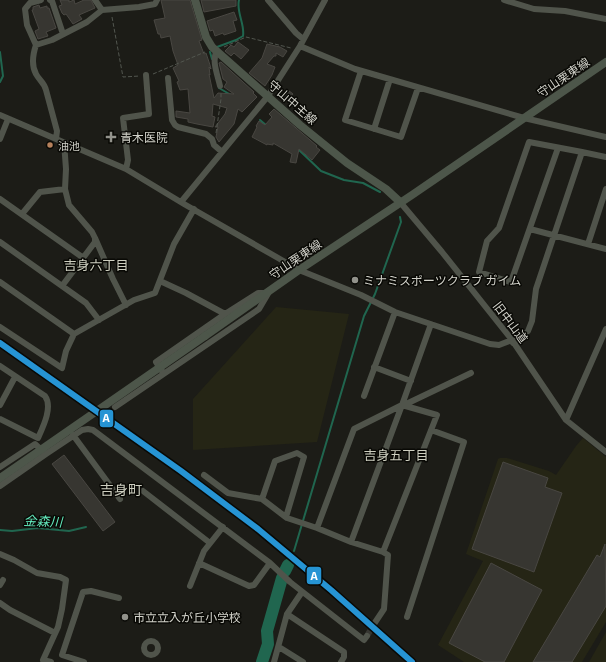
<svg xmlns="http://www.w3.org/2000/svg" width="606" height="662" viewBox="0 0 606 662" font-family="'Exo 2','Noto Sans JP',sans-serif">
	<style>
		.built { fill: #252515 }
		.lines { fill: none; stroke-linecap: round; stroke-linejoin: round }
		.stream { stroke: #20664f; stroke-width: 2 }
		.river { stroke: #20664f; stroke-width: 12 }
		.building { fill: #373631; stroke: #494742 }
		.minor-tunnel { stroke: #373732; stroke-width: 6; stroke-dasharray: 6 3; stroke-linecap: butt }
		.path { stroke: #52564f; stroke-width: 1; stroke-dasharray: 4 2; stroke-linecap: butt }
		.minor { stroke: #50544b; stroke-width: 6 }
		.major { stroke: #4d564a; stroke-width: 8 }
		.major-bridge { stroke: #4d564a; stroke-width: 8 }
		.rail-1-casing { stroke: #090905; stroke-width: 9 }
		.rail-1 { stroke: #2694d4; stroke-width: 6 }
		.poi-dot { fill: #92928b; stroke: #090905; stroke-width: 1.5 }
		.bus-dot { fill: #b6815c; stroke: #090905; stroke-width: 1.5 }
		.labels { text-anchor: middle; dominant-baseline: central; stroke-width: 3; stroke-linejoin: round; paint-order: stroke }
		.bus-label { font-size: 11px; fill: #d2d2ca; stroke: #090905; text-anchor: start }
		.street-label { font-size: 12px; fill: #d2d2ca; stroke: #090905 }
		.poi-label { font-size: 12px; fill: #d2d2ca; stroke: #090905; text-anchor: start }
		.neighbourhood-label { font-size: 13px; fill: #cecfc0; stroke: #090905 }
		.water-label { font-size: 13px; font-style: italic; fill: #63eabd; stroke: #090905 }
		.quarter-label { font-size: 14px; fill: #cecfc0; stroke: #090905 }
		.line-badge { stroke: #090905; stroke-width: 1.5 }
		.badge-label { font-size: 11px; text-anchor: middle; font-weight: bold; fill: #fff }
	</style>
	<rect width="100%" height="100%" fill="#1c1c17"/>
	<!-- built -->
	<path class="built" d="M276,307L349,314L317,442L193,450V399Z
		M583,438L606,457V622L582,662H464L438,645L483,561L466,554L498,459L500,458H507L549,471L556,475L576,446Z
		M606,632V662H589Z"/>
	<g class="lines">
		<!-- stream -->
		<path class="stream" d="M217,47L236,40L243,36C245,24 236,12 239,0
			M0,52L3,76L0,82
			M210,52L212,59
			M219,88L231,95
			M260,120L267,126
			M298,149L321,171L344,180L363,183L380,192
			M0,530L12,531L38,528L69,531L86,527
			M294,551L364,316L375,294L401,222L400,217"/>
		<!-- river -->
		<path class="river" d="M285,571L288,565
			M262,662L268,644L267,631L282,578"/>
	</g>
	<!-- building -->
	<path class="building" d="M60,0H69V2L74,0L75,4L84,0H91L95,8L79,15L82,19L73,24L66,14L64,15L62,13L59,6L62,5Z
		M161,0H190L202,40L199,41L204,54L206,53L210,65L211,69L209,67L210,75L209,74L214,98L218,93L234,94L224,87L227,82L223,79L219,63L221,62L254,92L253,93L257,97L242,112L238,109L234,124L219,142L216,137L218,127H215L225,114L227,108L213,104L212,116L215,117L213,127L197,124L188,122V119L176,117V111L190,113L188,89L180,90L177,82L179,81L173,68L178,65L173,51L170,36L161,38L160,34H158L154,20L165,18Z
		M201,0H236V6L204,12Z
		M39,5L40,8L47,6V8H49L56,28L46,32L48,36L38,39L35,31L39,29L32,10H33V7Z
		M234,12L237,20L233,21L236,31L224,35L223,33L215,36L213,30L210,31L207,21Z
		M238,42L249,50L241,59L234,53L231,56L225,51L231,45L234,47Z
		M267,44L280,47L287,51L283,57L276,53V56H274L267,64L275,67L272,75L265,86L249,73L262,58Z
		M288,90L293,94L286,102L281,98Z
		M274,109L317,146L316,147L320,150L312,160L299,149L296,163L290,162L292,154L273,143V145L267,144V145L252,137L257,127L256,126L259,121L265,125L272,117L269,114Z
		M64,455L115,522L103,531L52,464Z
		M503,462L548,478L545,487L562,493L534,572L472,549Z
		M605,544L606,606L572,662H533L597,555L600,557Z
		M491,563L542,590L504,662H485L449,643Z"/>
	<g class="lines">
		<!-- minor-tunnel -->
		<path class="minor-tunnel" d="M367,636L374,624"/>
		<!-- path -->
		<path class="path" d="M112,17L123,77L140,76
			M224,47L246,37L291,48
			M153,74L205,52
			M216,133L221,99V92"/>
		<!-- minor -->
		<path class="minor" d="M50,0L52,1L63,34
			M95,0L102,10
			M268,0L296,33L303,39
			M504,0L534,9L565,11L606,19
			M36,45L27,25L25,9L30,3L41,0
			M300,46L355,69L524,118L606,137
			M217,51C211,60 218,76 220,86
			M361,71L345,120L401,137L418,88
			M168,78L172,120L175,125L178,127L206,134L212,139L214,145L222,152
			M0,115L126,169L184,204L299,270L361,295L395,312L490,344L499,345L512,340
			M374,129L390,79
			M0,139L8,119
			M56,139L57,131L46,90C44,82 39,80 36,74C31,65 33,54 36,45L52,40L87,22L102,10L139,7L155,4L157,0
			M558,148L512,279L510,282L479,272L487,241L499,228L529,142L582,152
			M126,169L128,160L123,118L149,114L146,75
			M0,199L82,257
			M181,202L268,96L300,46L325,0
			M400,202L442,252L512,340L566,420L606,452
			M22,214L40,192L65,189
			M530,229L606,249
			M95,238L113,279L126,305
			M0,242L86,303L99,320
			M588,244L606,189
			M160,281L186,293L225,314
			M0,282L74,334
			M62,286L95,242V238L92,232L69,205L65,189L66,169L64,142
			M0,327L62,368L66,351L74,334L134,300L155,293L174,244L194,209
			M513,343L528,331L532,321L536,289L582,152L606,157
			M0,366L45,396C53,407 43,427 38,438L0,419
			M374,367L411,381
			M162,371L156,362L225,314L258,293H267
			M364,396L395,312
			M0,405L15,377
			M404,405L471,373
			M115,407L259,309L269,292
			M566,420L606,329
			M73,435L120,499
			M0,467L35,444L46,454L82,430L88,429L93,430L270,563L290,582L364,640L367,636
			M204,475L228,493L262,499L287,518L317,528L351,542L383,552L437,415L402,405L354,429L317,528
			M0,486L46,454
			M143,491L210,543
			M262,499L275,461L297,453L304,457L286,517
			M351,542L402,405L431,324
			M0,554L14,560L37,573L60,577L66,580L62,609L58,627L43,660L51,662
			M199,563L249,586L254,585L270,563
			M0,585L3,580
			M190,586L204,551L223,527
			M0,603L10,610L55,633
			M287,614L344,652V657L341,662
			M407,617L464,442L431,430
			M374,624L384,609L388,555L383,552
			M144 648a7 7 0 1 1 14 0a7 7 0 1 1-14 0Z
			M279,647L303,662
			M84,662L62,655L83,592L91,591L119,598
			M274,662L287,614L302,592"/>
		<!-- major -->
		<path class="major" d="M195,0L206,37L212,47L300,125L347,163L386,189L400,202
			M205,336L299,270L412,195L606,62"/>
		<!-- major-bridge -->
		<path class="major-bridge" d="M0,478L205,336"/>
		<!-- rail-1 casing -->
		<g class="rail-1-casing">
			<path id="rail-1" d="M0,343L181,471L258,529L331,590L412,662"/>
		</g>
		<!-- rail-1 -->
		<use href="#rail-1" class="rail-1"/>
	</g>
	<!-- markers -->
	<g class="poi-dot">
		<path d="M109 131h4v4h4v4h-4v4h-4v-4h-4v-4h4z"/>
		<circle cx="355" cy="280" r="4"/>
		<circle cx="125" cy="617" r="4"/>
	</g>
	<circle class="bus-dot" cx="50" cy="145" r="3.5"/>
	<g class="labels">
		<!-- bus labels -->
		<g class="bus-label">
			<text x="58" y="145">油池</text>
		</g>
		<!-- street labels -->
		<g class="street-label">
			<text transform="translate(563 77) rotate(-34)">守山栗東線</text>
			<text transform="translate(293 102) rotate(41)">守山中主線</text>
			<text transform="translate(295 259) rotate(-34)">守山栗東線</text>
			<text transform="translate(511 322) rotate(53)">旧中山道</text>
		</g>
		<!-- poi labels -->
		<g class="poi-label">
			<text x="120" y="137">青木医院</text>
			<text x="363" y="280">ミナミスポーツクラブ ガイム</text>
			<text x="133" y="617">市立立入が丘小学校</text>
		</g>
		<!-- neighbourhood labels -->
		<g class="neighbourhood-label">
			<text x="96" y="265">吉身六丁目</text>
			<text x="396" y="455">吉身五丁目</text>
		</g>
		<!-- water labels -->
		<g class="water-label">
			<text transform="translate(43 521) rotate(2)">金森川</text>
		</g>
		<!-- quarter labels -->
		<g class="quarter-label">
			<text x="121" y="489">吉身町</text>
		</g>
	</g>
	<g class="line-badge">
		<rect x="99" y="409" width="15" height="19" rx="4" fill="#2694d4"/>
		<rect x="306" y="566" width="16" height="19" rx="4" fill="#2694d4"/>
	</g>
	<g class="badge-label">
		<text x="106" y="422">A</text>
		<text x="314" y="580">A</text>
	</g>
</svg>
